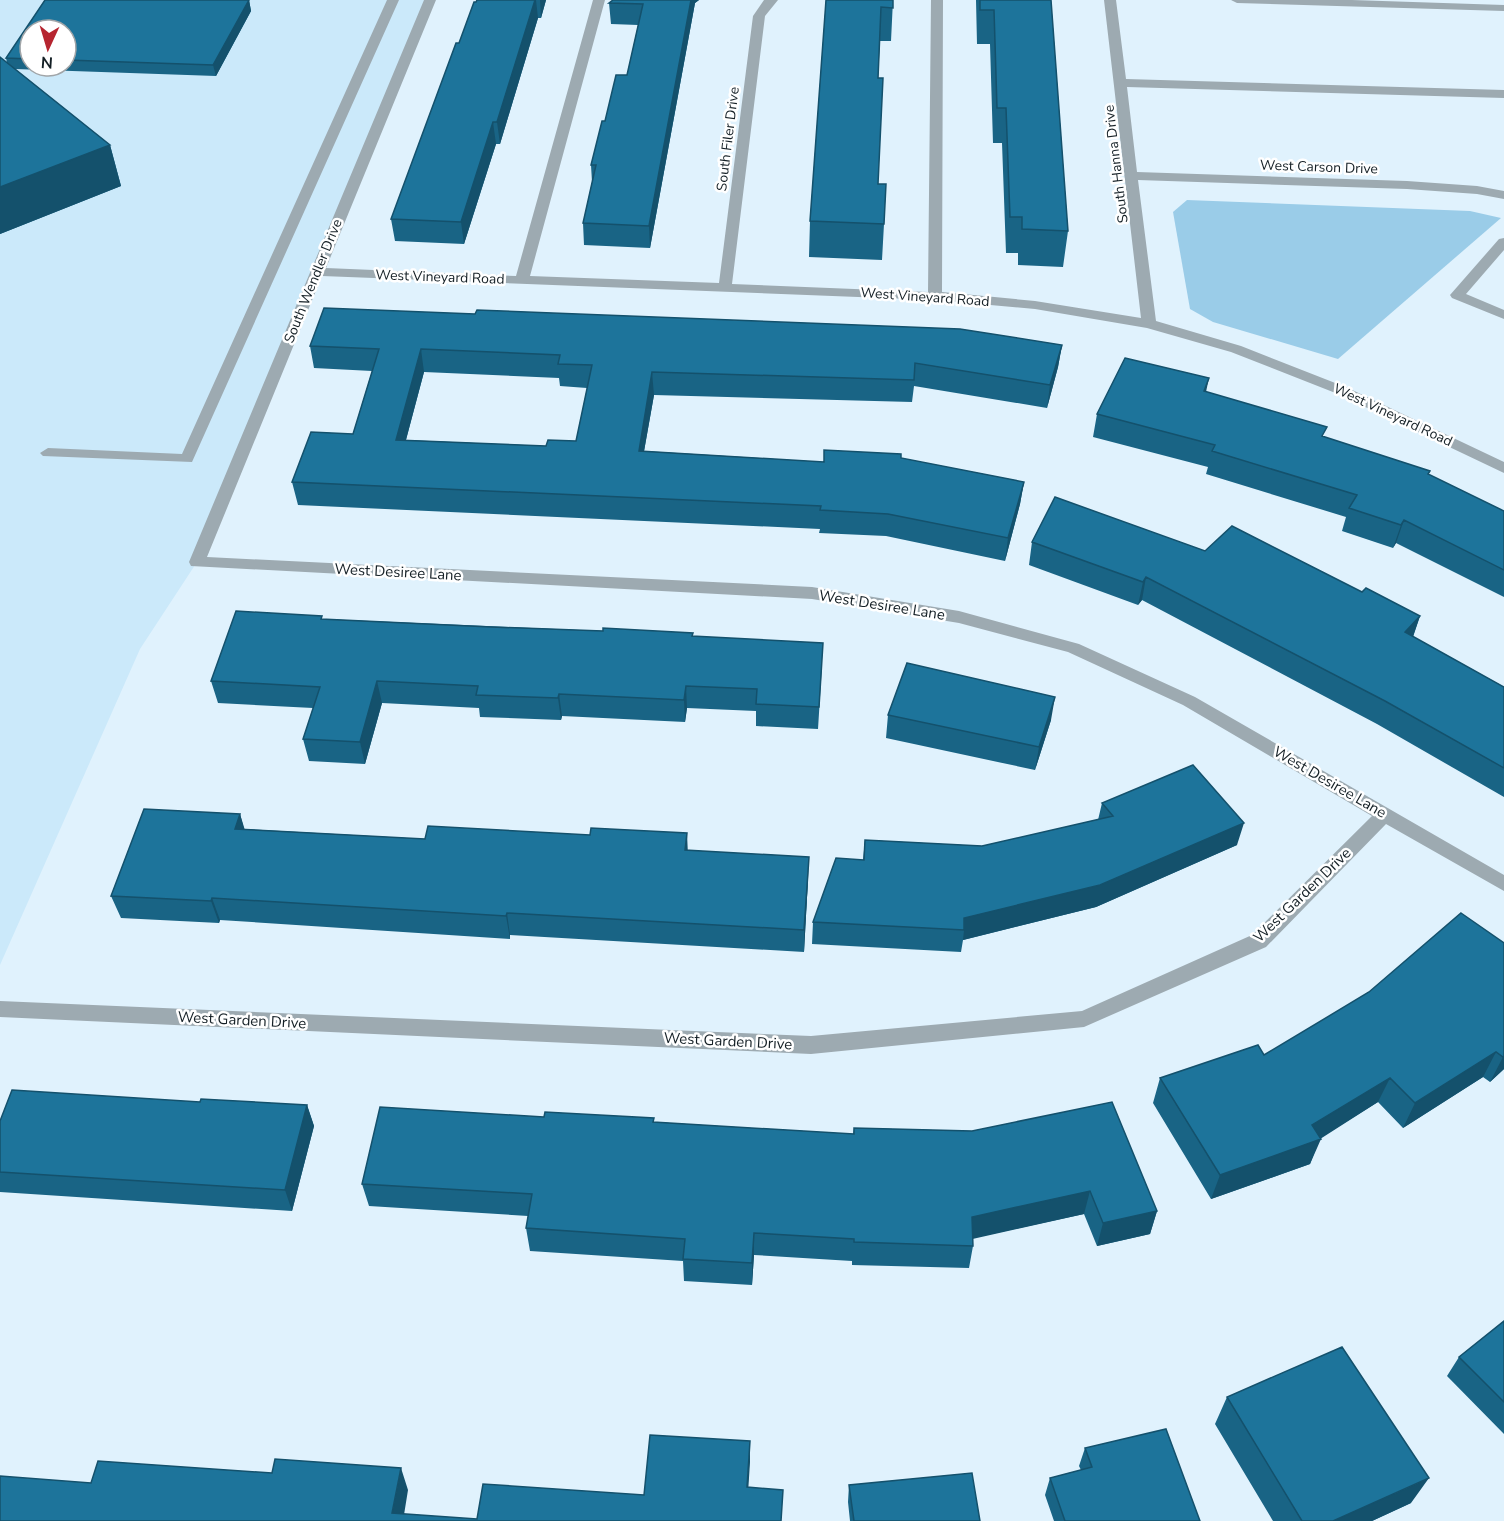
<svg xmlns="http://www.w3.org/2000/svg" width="1504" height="1521" viewBox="0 0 1504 1521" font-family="'Nunito Sans',sans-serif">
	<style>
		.built { fill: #cbe9fa; fill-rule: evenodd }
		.green { fill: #9acce8 }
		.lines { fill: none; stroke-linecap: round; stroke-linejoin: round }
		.minor { fill: #9daab1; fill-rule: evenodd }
		.wall { fill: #196485; fill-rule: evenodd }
		.shaded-wall { fill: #14516c }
		.building { fill: #1d749b; stroke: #14516c; stroke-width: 1.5; fill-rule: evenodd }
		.labels { text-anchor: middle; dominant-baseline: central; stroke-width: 5; stroke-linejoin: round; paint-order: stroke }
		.far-street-label { font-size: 14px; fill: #141f25; stroke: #fff }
		.street-label { font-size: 15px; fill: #141f25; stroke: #fff }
	</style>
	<rect width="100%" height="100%" fill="#e0f2fd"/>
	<!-- built -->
	<path class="built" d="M0,0H430L197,562L140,649L0,965ZM30,30H66V66H30Z"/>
	<!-- green -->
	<path class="green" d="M1187,200L1470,211L1501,218L1338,359L1213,322L1190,309L1173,212Z"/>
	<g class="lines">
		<!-- minor -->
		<path class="minor" d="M387,0H399L192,462L43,456L40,453L48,448L182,454Z
			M424,0H436L326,268L516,276L593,0H605L530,276L719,283L753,16L764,0H778L765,16L732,284L928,292L931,0H943L942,292L1035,301L1141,318L1104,0H1116L1126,79L1504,90V98L1127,87L1137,172L1407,181L1477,186L1504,191V199L1477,194L1407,189L1138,180L1156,321L1241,346L1348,388L1504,462V473L1338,394L1231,352L1147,328L1035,309L935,300L322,276L207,557L812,587L959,611L1079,644L1195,697L1504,875V891L1386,824L1266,947L1084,1027L811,1054L0,1017V1001L811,1036L1082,1011L1252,935L1372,816L1183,705L1068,652L959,623L812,599L191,566L189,562Z
			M1231,0H1352L1504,5V11L1237,3Z
			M1504,238V250L1466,294L1504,310V319L1452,298L1450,295L1499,239Z"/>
	</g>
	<!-- wall -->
	<path class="wall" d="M45,0H249L251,11L216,76L15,69L110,145L121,186L0,234V57L7,63L6,58ZM30,30H66V66H30Z
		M477,0H546L541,18H538L500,144H496L464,244L395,241L391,219L459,43Z
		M613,0H699L695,3L650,248L584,245L583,223L592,182L591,165L605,121L627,75L638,25L611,24L609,3Z
		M826,0H893L891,41H880L878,78V184L884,224L882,260L809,257L810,221Z
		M976,0H1051L1068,231L1063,267L1018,265V253H1006L1002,143H993L990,44H977Z
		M1062,345L1058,367L1047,408L914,386L912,402L654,395L644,451L824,462L901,458L1024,482L1020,504L1005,561L886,536L819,533L820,529L298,505L292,482L353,434L372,371L314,368L310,346ZM424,372L559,378L560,386L587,388L576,441L546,446L406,440Z
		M1206,392L1324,437L1430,471L1428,475L1504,511V597L1396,543L1393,548L1342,531L1346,517L1206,474L1208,467L1093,437L1097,414Z
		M1032,542L1205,551L1362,592L1420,616L1413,637L1504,687V797L1377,724L1142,600L1138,605L1029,565Z
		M323,619L603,631L693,633V636L822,665L818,729L756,726V711L687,708L685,722L562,716L561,720L480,717L479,708L382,703L365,764L309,761L303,739L313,708L218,703L211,681Z
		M888,715L1051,720L1035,770L886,738Z
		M1102,803L1237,845L1096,907L963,940L961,952L812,944L813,922L863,860L865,840L982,846L1098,820Z
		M240,814L244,829L425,839L688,850L808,879L804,952L510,935V939L220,920L219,923L121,918L111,896Z
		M1504,943V1069L1490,1082L1483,1077L1403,1128L1378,1102L1320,1138L1310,1164L1211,1199L1153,1103L1160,1078L1264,1055Z
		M200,1102L307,1105L314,1126L292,1211L0,1192V1121Z
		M544,1117L654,1118V1122L853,1134L854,1128L972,1131L1157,1211L1150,1234L1097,1246L1084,1214L973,1238V1246L969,1268L852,1265V1261L754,1255L752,1285L684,1281L683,1261L530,1251L526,1228L528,1216L369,1206L362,1184Z
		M1504,1321V1434L1447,1376L1459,1357Z
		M1227,1397L1411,1503L1372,1521H1273L1215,1424Z
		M1085,1448L1200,1521H1054L1045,1495L1050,1478L1081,1470L1079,1466Z
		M849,1485L980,1521H850L848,1502Z"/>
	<!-- shaded-wall -->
	<path class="shaded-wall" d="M249,0L251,11L216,76L213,65Z
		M535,0H536L538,18L500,144L497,122Z
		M540,0H546L541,18Z
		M691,0H699L695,3L650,248L649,226Z
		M493,122L496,144L464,244L461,222Z
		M110,145L121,186L0,234V187Z
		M1062,345L1058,367L1047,408L1050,385Z
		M421,349L424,372L400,462L396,440Z
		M652,372L654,395L640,474L639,451Z
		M1209,378L1204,401V391Z
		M1024,482L1020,504L1005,561L1008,538Z
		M1404,520L1396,543L1393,548L1401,525Z
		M1146,577L1142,600L1138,605L1143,582Z
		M1420,616L1412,639L1405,632Z
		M377,681L382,703L365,764L360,742Z
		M686,686L687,708L685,722L684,700Z
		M559,694L562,716L561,720L558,698Z
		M1055,697L1051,720L1035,770L1039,747Z
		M240,814L247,837L235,829Z
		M1244,823L1237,845L1096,907L963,940L964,930V918Z
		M687,833L688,856L685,850Z
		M809,857L808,879L804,952V930Z
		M212,898L220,920L219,923L211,901Z
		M507,913L510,935V939L506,916Z
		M1496,1052L1483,1077L1403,1128L1415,1103Z
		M1504,1056V1069L1490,1082L1503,1057Z
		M1390,1078L1378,1102L1317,1141L1321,1139L1310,1164L1211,1199L1220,1175L1312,1125Z
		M307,1105L314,1126L292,1211L285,1190Z
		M1090,1191L1084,1214L968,1240L972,1217Z
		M1157,1211L1150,1234L1097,1246L1103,1223Z
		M754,1233V1255L752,1285V1263Z
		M750,1441V1462L747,1509V1487Z
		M401,1468L408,1490L403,1521L392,1513Z
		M1429,1478L1411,1503L1372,1521H1333Z"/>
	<!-- building -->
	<path class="building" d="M45,0H249L213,65L66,60V30H30V59L6,58Z
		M477,0H535L497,122H493L461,222L391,219L456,43H459L474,2H476Z
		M613,0H691L649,226L583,223L596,165H591L602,121H605L616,75H627L643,4L609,3Z
		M826,0H893V8L881,7L878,78H883L878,184H886L884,224L810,221Z
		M980,0H1051L1068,231L1022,229V217H1010L1006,108H997L994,10H980Z
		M0,57L110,145L0,187Z
		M324,308L475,314L477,310L960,329L1062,345L1050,385L915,363L914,380L652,372L639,451L824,462V450L901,454V458L1024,482L1008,538L888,514L820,510L821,506L292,482L311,432L353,434L379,349L310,346ZM421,349L560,355L558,364L592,365L576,441L548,440L546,446L396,440Z
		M1125,358L1209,378L1204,391L1327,427L1322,436L1430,471L1428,474L1504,511V570L1404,520L1401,525L1349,508L1357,495L1212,451L1215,445L1097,414Z
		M1055,497L1205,551L1232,526L1362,592L1366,588L1420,616L1405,632L1504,687V768L1385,701L1146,577L1143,582L1032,542Z
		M236,611L322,616L321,619L491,627L603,631V628L693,633L692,636L823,643L819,707L756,704L757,689L686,686L684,700L559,694L558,698L476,695L478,686L377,681L360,742L303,739L320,687L211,681Z
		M907,663L1055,697L1039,747L888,715Z
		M1193,765L1244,823L1100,885L964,918V930L813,922L836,858L864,860L865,840L982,846L1113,816L1102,803Z
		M144,809L240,814L235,829L425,839L428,826L590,835L591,828L687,833L685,850L809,857L804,930L507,913L506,916L212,898L211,901L111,896Z
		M1461,913L1504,943V1056L1503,1057L1496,1052L1415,1103L1390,1078L1312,1125L1321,1139L1220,1175L1160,1078L1258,1045L1264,1055L1369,992Z
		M12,1090L200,1102L201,1099L307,1105L285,1190L0,1172V1121Z
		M1112,1102L1157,1211L1103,1223L1090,1191L972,1217L973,1246L854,1242V1239L754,1233L752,1263L683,1259L685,1239L526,1228L532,1194L362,1184L380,1107L544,1117L545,1112L654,1118L653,1122L854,1134V1128L972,1131Z
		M1504,1321V1402L1459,1357Z
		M1342,1347L1429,1478L1333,1521H1302L1227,1397Z
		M1166,1429L1200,1521H1065L1050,1478L1092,1467L1085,1448Z
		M650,1435L750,1441L747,1487L783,1490L781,1521H0V1476L91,1483L98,1461L272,1473L275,1459L401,1468L392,1513L477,1519L483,1484L644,1495Z
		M972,1473L980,1521H854L849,1485Z"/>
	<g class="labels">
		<!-- far-street labels -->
		<g class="far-street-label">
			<text transform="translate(728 139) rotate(-83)">South Filer Drive</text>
			<text transform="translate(1116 164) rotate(-97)">South Hanna Drive</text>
			<text transform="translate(1319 167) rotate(2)">West Carson Drive</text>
			<text transform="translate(440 277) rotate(2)">West Vineyard Road</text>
			<text transform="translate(313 281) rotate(-68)">South Wendler Drive</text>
			<text transform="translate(925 297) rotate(4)">West Vineyard Road</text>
			<text transform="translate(1393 415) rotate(25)">West Vineyard Road</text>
		</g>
		<!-- street labels -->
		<g class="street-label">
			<text transform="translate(398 572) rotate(3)">West Desiree Lane</text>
			<text transform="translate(882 605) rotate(9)">West Desiree Lane</text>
			<text transform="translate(1330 782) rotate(30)">West Desiree Lane</text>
			<text transform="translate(1302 895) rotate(-44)">West Garden Drive</text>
			<text transform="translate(242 1020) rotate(3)">West Garden Drive</text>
			<text transform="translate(728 1041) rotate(3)">West Garden Drive</text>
		</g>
	</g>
	<!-- north arrow -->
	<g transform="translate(48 48) rotate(184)"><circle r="28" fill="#ffffff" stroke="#a1a5a8" stroke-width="1.5"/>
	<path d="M0-4.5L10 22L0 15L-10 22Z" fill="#b62530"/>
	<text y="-9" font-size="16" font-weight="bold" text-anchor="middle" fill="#141f25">N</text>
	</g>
</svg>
